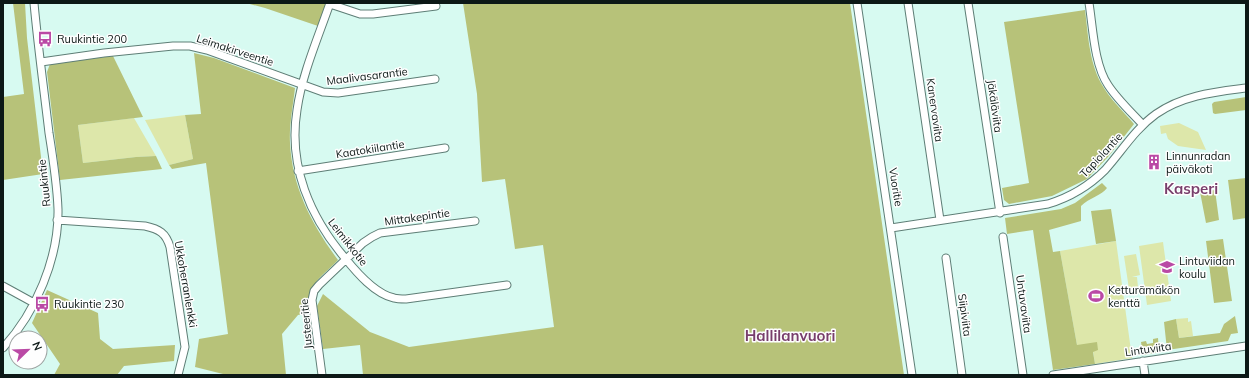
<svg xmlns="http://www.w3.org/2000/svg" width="1249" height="378" viewBox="0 0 1249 378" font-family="Mulish,sans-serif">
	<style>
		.green { fill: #dde7aa }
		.forest { fill: #b7c279 }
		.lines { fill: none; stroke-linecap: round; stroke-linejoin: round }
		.minor-casing { stroke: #5e7e76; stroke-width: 9 }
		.minor { stroke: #fff; stroke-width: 7 }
		.labels { text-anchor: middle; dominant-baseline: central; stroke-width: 3; stroke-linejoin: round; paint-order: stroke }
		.poi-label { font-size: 11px; fill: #0c1816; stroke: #fefefe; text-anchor: start }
		.street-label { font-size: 11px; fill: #0c1816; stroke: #fefefe }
		.district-label { font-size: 15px; font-weight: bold; fill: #783e6b; stroke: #fefefe }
	</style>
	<rect width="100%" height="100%" fill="#d7faf1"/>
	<!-- green -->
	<path class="green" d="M185,115L193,159L169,165L145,120Z
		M134,118L156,156L136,157L83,163L78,125Z
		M1179,123L1198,132L1206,150L1178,146L1168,139L1166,133L1161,134L1160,126Z
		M1116,241L1132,358L1095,364L1093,351L1077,345L1060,251Z
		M1163,242L1171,301L1147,305L1139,246Z
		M1136,254L1140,275L1132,277H1137L1138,287L1129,289L1124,256Z
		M1188,318V322L1191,321L1193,336L1179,338L1176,319Z"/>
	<!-- forest -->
	<path class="forest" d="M13,3H25L27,38L43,174L3,180V97L24,94Z
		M246,3H326L318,26L265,8Z
		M463,3H850L904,375H363L360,345L323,349L317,306L323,294L370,332L409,347L554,327L543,245L515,249L505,179L482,182L477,94Z
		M1085,10C1088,33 1089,61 1101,83C1109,98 1123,111 1134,124L1108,157L1087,179L1052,196L1009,204L1004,200L1002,188L1029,183L1004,22Z
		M194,53L214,58L295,88C293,106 289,125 290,143C292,187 312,225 338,260C319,280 307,283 308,313L298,315L282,334L286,375H227L195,367L199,339L228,334L206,163L172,169L169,165L193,159L185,115L201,114Z
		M113,56L143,117L78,125L83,163L136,157L156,156L162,169L60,180L47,72L50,64Z
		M1246,97V110L1215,114L1213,113L1212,104L1214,102Z
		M1246,178V218L1233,220L1228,180Z
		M1102,183L1107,188C1102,195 1089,198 1081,206V221L1049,230L1053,252L1060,251L1077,345L1097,342L1098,350L1093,352L1095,364L1053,370L1033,230L1007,234L1005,218L1061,209L1075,203Z
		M1215,190L1219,220L1206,223L1200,192Z
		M1111,209L1116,241L1096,244L1091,211Z
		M1223,239L1232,301L1214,303L1206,241Z
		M47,290L98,313L100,339L113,349L175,345L174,361L124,366L117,375H54L60,364L32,323Z
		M1235,316L1238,333L1231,334L1228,341L1167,350L1164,322L1176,319L1179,338L1220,333L1224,324Z
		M1158,338L1159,352L1143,355L1141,342L1146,341L1147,344L1153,343V339Z"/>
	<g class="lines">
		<!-- minor casing -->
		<g class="minor-casing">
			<path id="minor" d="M330,3C318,38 302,74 297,110C288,166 310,217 345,258C357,273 375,294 394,298C397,299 402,299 406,299L507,285
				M857,3L912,375
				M908,3L940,220
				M968,3L1000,213
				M1089,3C1093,28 1094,64 1108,85C1117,99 1131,112 1143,125
				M330,4L360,14H373L436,6
				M41,62L104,53L173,46H190L207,50L323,92L338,93L435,79
				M298,171L445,148
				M57,220L145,226C159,229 166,233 170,247L185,347L178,375
				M891,228L1048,204C1071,197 1088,187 1105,170C1122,151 1135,129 1156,114C1183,95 1215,92 1246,88
				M1003,237L1023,375
				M946,258L962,375
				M3,286L34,303
				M3,348C36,312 59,258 58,209C57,183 53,158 49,133C44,90 38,47 34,3
				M1143,361L1145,375
				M322,375L312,300L314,291L319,285L363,243L372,237L380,233L475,221
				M1053,375L1246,346"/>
		</g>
		<!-- minor -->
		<use href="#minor" class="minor"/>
	</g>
	<!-- icons -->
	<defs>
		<g id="bus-bare" transform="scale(1.2)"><path d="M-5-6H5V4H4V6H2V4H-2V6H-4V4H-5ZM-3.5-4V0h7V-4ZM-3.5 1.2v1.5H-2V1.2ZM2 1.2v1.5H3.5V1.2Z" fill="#ba49a5" stroke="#fefefe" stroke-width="2.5" paint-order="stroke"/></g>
		<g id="building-bare" transform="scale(1.2)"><path d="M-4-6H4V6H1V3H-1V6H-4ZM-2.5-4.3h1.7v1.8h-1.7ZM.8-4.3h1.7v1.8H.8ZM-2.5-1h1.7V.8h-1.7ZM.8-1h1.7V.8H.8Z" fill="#ba49a5" stroke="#fefefe" stroke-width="2.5" paint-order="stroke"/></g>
		<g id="school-bare" transform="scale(1.2)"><path d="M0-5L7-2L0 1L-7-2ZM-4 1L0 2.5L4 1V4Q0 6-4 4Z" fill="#ba49a5" stroke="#fefefe" stroke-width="2.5" paint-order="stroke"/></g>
		<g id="stadium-bare" transform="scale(1.2)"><path d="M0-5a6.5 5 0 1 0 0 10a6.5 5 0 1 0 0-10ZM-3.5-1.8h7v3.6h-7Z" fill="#ba49a5" stroke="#fefefe" stroke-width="2.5" paint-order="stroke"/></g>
	</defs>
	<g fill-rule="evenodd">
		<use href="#bus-bare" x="45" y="39"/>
		<use href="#building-bare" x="1154" y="162"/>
		<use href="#school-bare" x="1167" y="267"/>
		<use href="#stadium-bare" x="1096" y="296"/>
		<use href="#bus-bare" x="42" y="304"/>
	</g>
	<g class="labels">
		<!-- poi labels -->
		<g class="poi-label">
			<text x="57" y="39">Ruukintie 200</text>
			<text x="1166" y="156">Linnunradan<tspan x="1166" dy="13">päiväkoti</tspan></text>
			<text x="1179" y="261">Lintuviidan<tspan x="1179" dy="13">koulu</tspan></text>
			<text x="1108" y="290">Ketturämäkön<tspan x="1108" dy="13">kenttä</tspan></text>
			<text x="54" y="304">Ruukintie 230</text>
		</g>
		<!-- street labels -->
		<g class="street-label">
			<text transform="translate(235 50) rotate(18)">Leimakirveentie</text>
			<text transform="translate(367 76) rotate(-7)">Maalivasarantie</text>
			<text transform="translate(995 106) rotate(82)">Jäkäläviita</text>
			<text transform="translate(935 110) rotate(82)">Kanervaviita</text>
			<text transform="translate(370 149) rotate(-9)">Kaatokiilantie</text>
			<text transform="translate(1101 155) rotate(-47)">Tapiolantie</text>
			<text transform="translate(44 183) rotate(-96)">Ruukintie</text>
			<text transform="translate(896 187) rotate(81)">Vuoritie</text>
			<text transform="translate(417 217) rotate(-8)">Mittakepintie</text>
			<text transform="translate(348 242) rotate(52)">Leimikkotie</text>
			<text transform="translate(186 284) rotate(80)">Ukkoherranlenkki</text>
			<text transform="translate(1024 304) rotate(82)">Untuvaviita</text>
			<text transform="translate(965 315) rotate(82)">Siipiviita</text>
			<text transform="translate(306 324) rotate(-95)">Justeeritie</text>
			<text transform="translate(1148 349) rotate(-8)">Lintuviita</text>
		</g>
		<!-- district labels -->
		<g class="district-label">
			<text x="1191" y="188">Kasperi</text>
			<text x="790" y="335">Hallilanvuori</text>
		</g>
	</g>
	<!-- border -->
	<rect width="1249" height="378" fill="none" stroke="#0c1816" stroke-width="8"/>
	<!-- north arrow -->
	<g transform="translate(28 350) rotate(67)"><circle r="19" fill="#fefefe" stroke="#9da2a1"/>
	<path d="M0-3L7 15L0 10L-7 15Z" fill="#ba49a5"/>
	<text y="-6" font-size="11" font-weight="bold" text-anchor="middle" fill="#0c1816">N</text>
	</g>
</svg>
